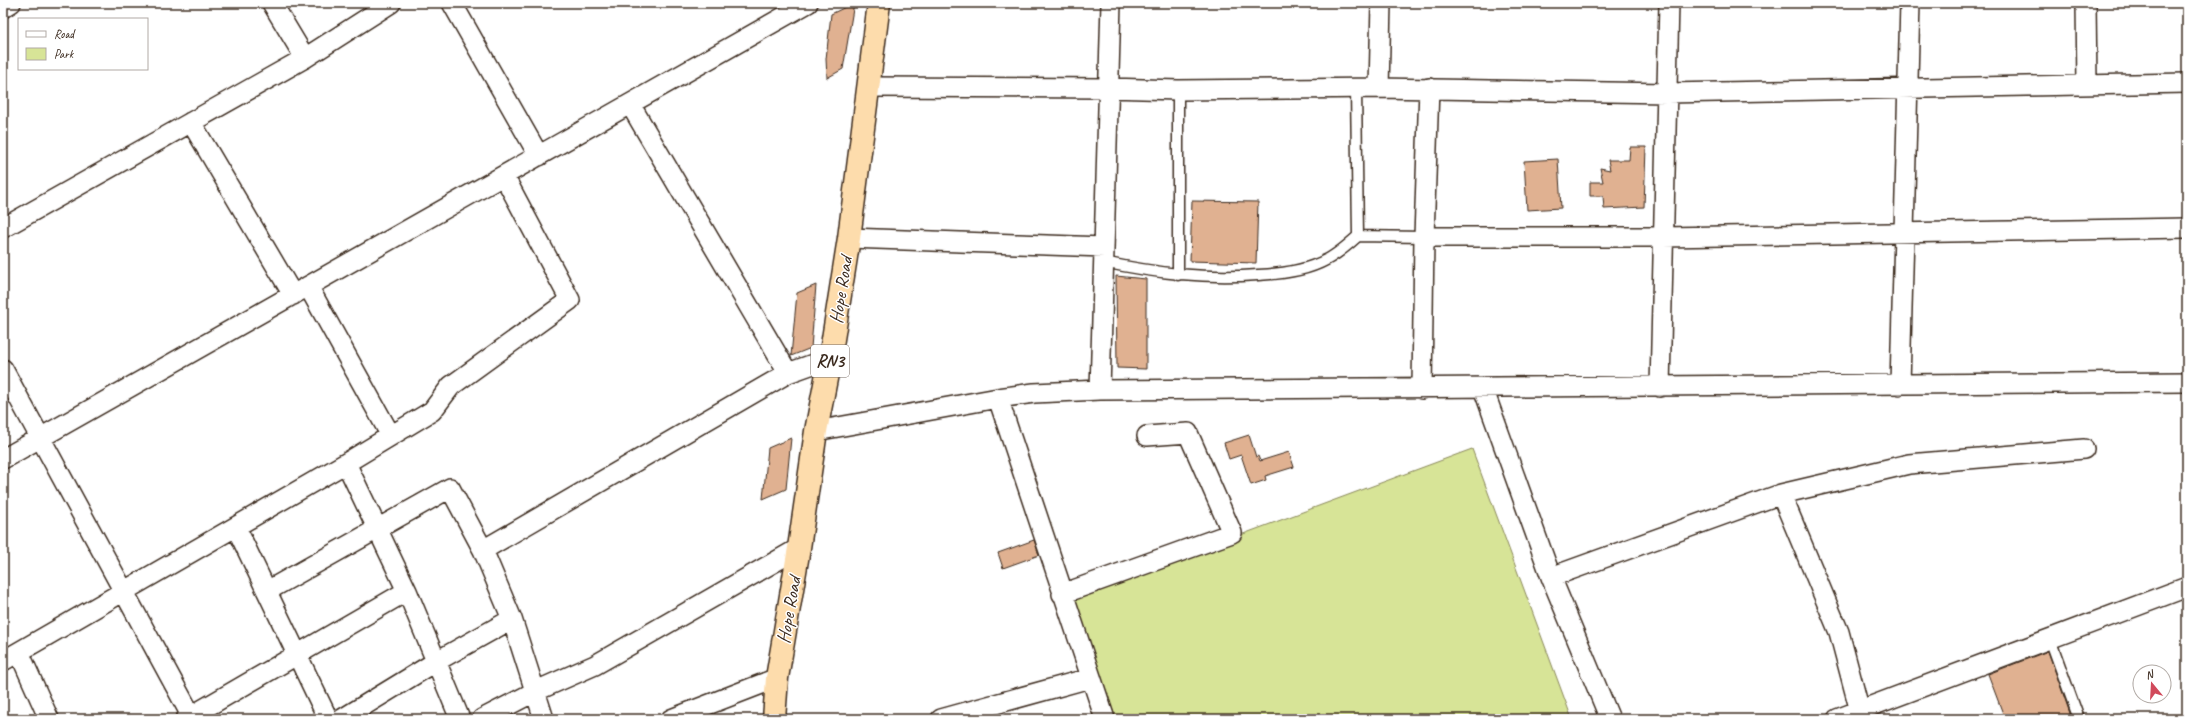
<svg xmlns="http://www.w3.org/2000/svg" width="2190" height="722" viewBox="0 0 2190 722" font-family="Caveat,sans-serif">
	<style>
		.green { fill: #d7e497; stroke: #89875a }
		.building { fill: #e0b191; stroke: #3b2a1e }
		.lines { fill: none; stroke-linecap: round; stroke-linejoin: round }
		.lane-casing { stroke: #3b2a1e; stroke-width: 13 }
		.street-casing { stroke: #3b2a1e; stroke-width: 22 }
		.highway-casing { stroke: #3b2a1e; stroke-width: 25 }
		.lane { stroke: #fff; stroke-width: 10 }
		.street { stroke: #fff; stroke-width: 19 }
		.highway { stroke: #fddcac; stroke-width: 22 }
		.labels { text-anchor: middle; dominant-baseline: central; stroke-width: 3; stroke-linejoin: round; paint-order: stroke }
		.shield { fill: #fff; stroke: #766a62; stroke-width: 1 }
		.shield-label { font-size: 18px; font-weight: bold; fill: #3b2a1e }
		.street-label { font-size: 19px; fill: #3b2a1e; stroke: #fff }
	</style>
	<rect width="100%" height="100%" fill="#fff"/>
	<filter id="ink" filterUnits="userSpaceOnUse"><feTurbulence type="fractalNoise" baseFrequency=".025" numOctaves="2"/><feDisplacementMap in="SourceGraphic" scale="8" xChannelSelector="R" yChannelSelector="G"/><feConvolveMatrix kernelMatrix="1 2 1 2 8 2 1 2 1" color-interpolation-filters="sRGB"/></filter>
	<g filter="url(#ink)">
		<!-- green -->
		<path class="green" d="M1472,449L1572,719H1116L1071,598Z"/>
		<!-- building -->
		<path class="building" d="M854,3L843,69L827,78L826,59L831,14Z
			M1630,147H1646L1644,207L1604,209L1603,196H1590V182H1603L1600,168L1610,170L1608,160H1629Z
			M1558,159L1561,208L1527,210L1524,161Z
			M1192,201L1258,202L1256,263L1190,261Z
			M1116,276L1146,279V369L1117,368Z
			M816,285L811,348L791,356L797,293Z
			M1249,435L1256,457L1258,456L1260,461L1289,452L1294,467L1265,476L1266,480L1251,485L1241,455L1229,459L1224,443Z
			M791,438L786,489L763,499L768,448Z
			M1034,540L1039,555L1003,568L998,553Z
			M2048,651L2072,719H2005L1988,674Z"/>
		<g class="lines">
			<!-- lane casing -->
			<g class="lane-casing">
				<path id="lane" d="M1356,88L1358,236
					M1103,262C1156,273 1204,279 1258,275C1281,274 1306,271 1326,260C1338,254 1348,245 1358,236L1424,237
					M1178,275V90
					M2050,639L2079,719"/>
			</g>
			<!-- street casing -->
			<g class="street-casing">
				<path id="street" d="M272,3L305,58
					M452,3L539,156
					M2086,3L2087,85
					M3,8L11,3
					M870,87L1108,88L1178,90L1379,88L1667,93L2187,83
					M1379,88L1381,3
					M630,104L788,373
					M191,122L293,295
					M3,228L305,58L391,3
					M1424,237H1663L2187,228
					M849,238L1104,247
					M308,286L391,436
					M3,369L193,719
					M1900,385L1910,3
					M1660,387L1669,3
					M1483,388L1551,577L1610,719
					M1422,389L1424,237L1429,88
					M1100,390L1111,3
					M998,398L1105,719
					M816,431L998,398L1034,393L1100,390L2187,382
					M3,459L808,3
					M346,463L407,591L460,719
					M1781,494L1839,632L1862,719
					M236,527L328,719
					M483,550L788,373L830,358
					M1551,577L1781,494L1909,464L2084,449
					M267,591L450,488L483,550L512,619L544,719
					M1062,594L1232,533L1188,433L1147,436
					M19,652L49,719
					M3,661L346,463L432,411L451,386L570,300L504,176
					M186,719L407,591
					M342,719L437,661L512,619
					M482,719L536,691L595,665L799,548
					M671,719L777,678
					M941,719L1090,678
					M1837,719L2187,587"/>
			</g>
			<!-- highway casing -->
			<g class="highway-casing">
				<path id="highway" d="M774,719L777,678L799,548L816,431L830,358L849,238L879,3"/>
			</g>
			<!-- lane -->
			<use href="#lane" class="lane"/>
			<!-- street -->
			<use href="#street" class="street"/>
			<!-- highway -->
			<use href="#highway" class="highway"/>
		</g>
	</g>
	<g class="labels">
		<!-- shield labels -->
		<rect class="shield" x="811" y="345" width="38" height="32" rx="3"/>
		<g class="shield-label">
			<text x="830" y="361">RN3</text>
		</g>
		<!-- street labels -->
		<g class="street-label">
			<text transform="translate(841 290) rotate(-81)">Hope Road</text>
			<text transform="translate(789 610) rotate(-80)">Hope Road</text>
		</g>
	</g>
	<!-- margin -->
	<rect width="2190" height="722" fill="none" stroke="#fff" stroke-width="16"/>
	<rect x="8" y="8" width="2174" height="706" fill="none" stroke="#3b2a1e" stroke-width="1.5" filter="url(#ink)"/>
	<!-- legend -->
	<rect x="18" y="18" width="130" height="52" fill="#ffffff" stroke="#b1aaa5"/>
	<rect x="26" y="31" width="20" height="6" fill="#ffffff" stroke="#b1aaa5"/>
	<text x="54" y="38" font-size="12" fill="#3b2a1e">Road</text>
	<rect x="26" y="48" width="20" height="12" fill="#d7e497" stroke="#b1aaa5"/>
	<text x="54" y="58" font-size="12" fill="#3b2a1e">Park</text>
	<!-- north arrow -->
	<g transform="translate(2152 684) rotate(342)"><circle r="19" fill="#ffffff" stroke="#b1aaa5"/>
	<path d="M0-3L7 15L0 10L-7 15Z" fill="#d1495b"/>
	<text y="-6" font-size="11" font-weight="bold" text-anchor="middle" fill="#3b2a1e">N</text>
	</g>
</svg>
